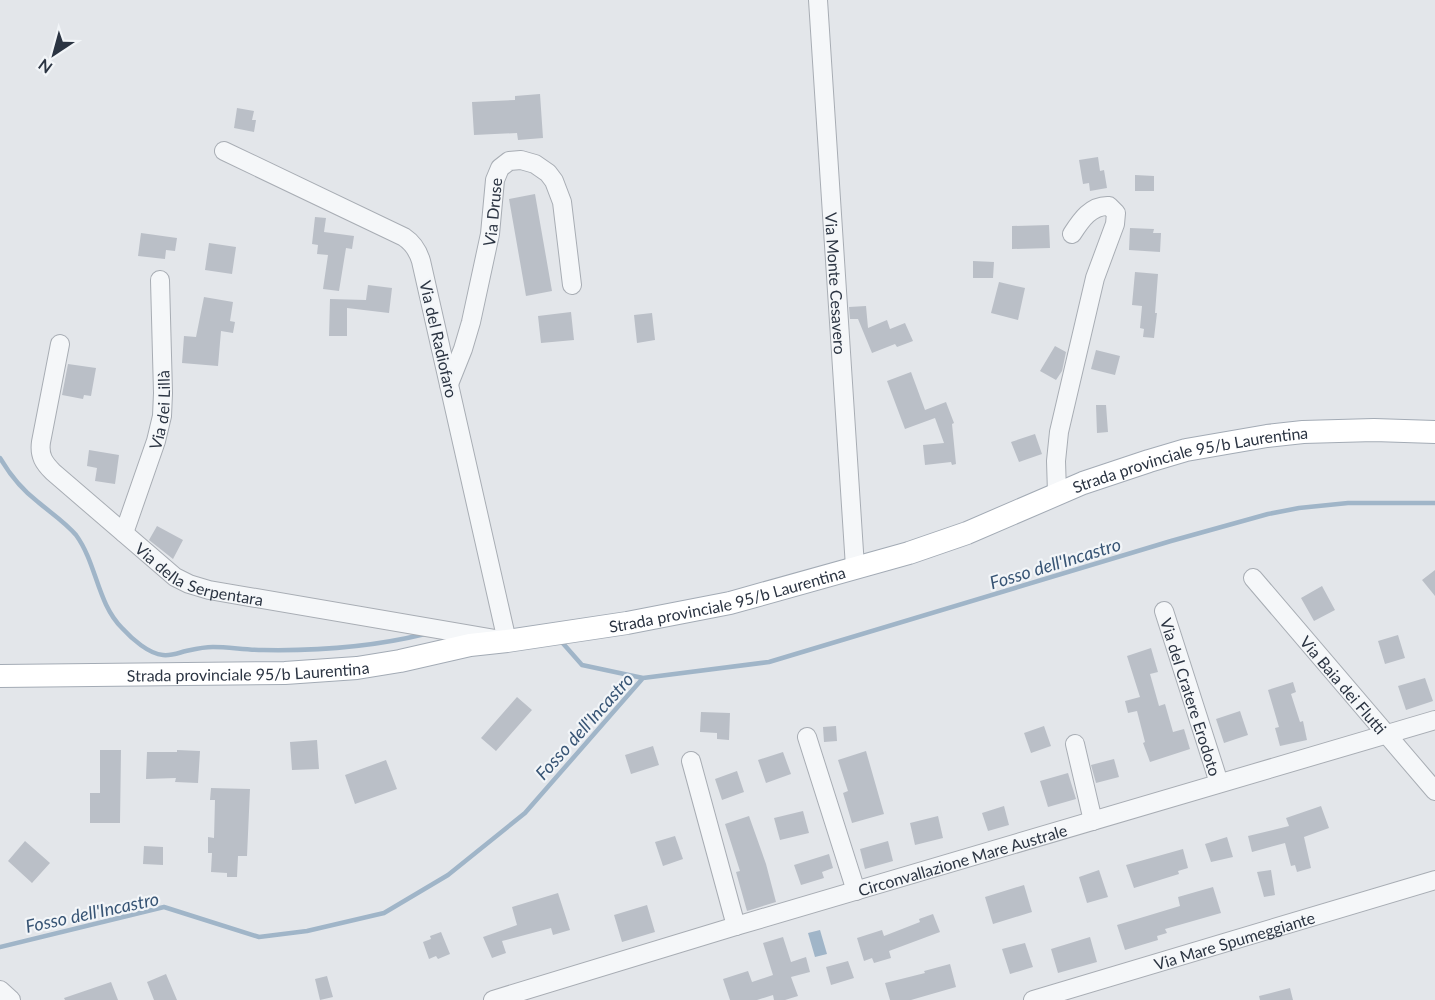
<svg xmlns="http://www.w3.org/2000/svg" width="1435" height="1000" viewBox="0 0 1435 1000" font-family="Lato,sans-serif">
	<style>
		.water { fill: #a0b5c8 }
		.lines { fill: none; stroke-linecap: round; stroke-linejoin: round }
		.stream { stroke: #a0b5c8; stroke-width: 4.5 }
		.building { fill: #babfc7 }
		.minor-casing { stroke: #a8adb4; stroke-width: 20 }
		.major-casing { stroke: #a3abb5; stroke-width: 24 }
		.minor { stroke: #f5f7f9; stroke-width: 18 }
		.major { stroke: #fff; stroke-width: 22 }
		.labels { text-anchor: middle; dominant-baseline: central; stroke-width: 4.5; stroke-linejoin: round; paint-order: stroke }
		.street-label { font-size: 16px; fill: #2b3442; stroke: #f2f5f8 }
		.water-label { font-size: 18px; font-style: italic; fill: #375474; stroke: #f2f5f8 }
	</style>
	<rect width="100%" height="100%" fill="#e3e6ea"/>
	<!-- water -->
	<path class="water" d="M820,930L827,954L815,957L808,933Z"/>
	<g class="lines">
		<!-- stream -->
		<path class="stream" d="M0,458C10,475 22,490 38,502C51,513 65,522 76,535C97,564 97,603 122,628C132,639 149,654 163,655C171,656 178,653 186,651C195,649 203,647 213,647C229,647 246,650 263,650C317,651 372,647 425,634
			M560,640L582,665L643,678
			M0,947L164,907L259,937L307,931L384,913L448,875L525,813L643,678L769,662L1171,541L1268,514L1299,508L1348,503H1435"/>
	</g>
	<!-- building -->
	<path class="building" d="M540,94L543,138L518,140L517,133L474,135L472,102L515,100V96Z
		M237,108L254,111L252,120H256L254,132L234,128Z
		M1098,157L1100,171L1104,170L1107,188L1090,191L1089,183L1083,184L1079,160Z
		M1135,175L1154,176V191H1135Z
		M535,194L552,291L526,296L509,199Z
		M315,217L326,218L324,232L354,236L352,249L346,248L339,291L323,289L328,255L317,254L318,245L312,244Z
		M1049,225L1050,248L1012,249V226Z
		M1130,228L1154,229L1153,233H1161L1160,252L1129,250Z
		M141,233L177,238L175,251L166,250L165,259L138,256Z
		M209,243L236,247L232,274L205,270Z
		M973,261L994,262L993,278H973Z
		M1135,272L1158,274L1155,313H1157L1154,338L1143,337L1144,329L1140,328L1142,306L1132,305Z
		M999,282L1025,288L1018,320L991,313Z
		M368,285L392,288L389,313L347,308V336H329L330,299L366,300Z
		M204,297L233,302L230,321L235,322L233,333L221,331L218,366L182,363L184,336L196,337Z
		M866,306L868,328L887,320L890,329L905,323L913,341L897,347L895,344L872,353L858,319H850L849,307Z
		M571,312L574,340L541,343L538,316Z
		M652,313L655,340L637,343L634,315Z
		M1055,346L1066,352L1062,371L1056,380L1040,371Z
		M1096,350L1120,356L1115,375L1091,369Z
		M68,364L96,368L91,396L84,395L83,399L62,395Z
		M911,372L925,410L946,402L954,423L952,424L956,464L952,465L951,462L925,465L923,445L944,443L935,418L905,429L887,381Z
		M1096,405H1106L1108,432L1097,433Z
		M1035,434L1042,454L1019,462L1011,442Z
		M89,450L119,455L115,484L95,481L97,468L87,466Z
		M157,526L183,540L173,559L149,540Z
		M1435,570V596L1422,580Z
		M1322,586L1335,610L1314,621L1301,598Z
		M1398,635L1405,658L1385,664L1378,641Z
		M1151,648L1158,672L1150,674L1159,706L1165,704L1173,732L1184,729L1190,749L1150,762L1143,743L1145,742L1137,711L1128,713L1125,701L1140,697L1127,656Z
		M1425,678L1433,701L1406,710L1398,686Z
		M1293,682L1296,692L1291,694L1300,722L1303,721L1307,740L1280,746L1275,728L1279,727L1268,690Z
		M517,697L532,710L496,751L481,738Z
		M1240,711L1248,735L1224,743L1216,719Z
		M701,712L730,713L729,740L717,739V733L700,732Z
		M836,726L837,741L824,742L823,727Z
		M1044,726L1051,746L1031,753L1024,733Z
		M317,740L319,769L292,770L290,742Z
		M653,746L659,765L631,774L625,755Z
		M100,750H121L120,823H90V793H100Z
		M177,750L200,751L198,783L175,782L176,778L146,779L147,752H177Z
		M866,751L884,814L852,823L843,793L848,791L838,760Z
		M783,752L791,774L766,783L758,760Z
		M1114,759L1119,777L1096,783L1091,765Z
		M386,760L397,789L355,804L345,775Z
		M737,771L744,792L722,800L715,779Z
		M1068,773L1076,799L1048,807L1040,781Z
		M211,788L250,789L247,856H238L237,877H227V873L211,872L212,853H208V837L214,838L215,800H210Z
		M1004,806L1009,825L988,831L982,813Z
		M1321,806L1329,828L1304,837L1311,868L1297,872L1295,865L1291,866L1285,843L1252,852L1248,836L1289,826L1286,818Z
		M803,811L809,833L780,840L774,818Z
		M749,816L766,864L776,902L747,911L736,872L740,871L725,824Z
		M938,816L943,838L915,845L910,823Z
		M675,836L683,859L663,866L655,842Z
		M1227,837L1233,857L1211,862L1205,844Z
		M25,841L50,863L32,883L8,861Z
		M888,841L893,861L865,869L860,849Z
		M144,846L163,847V865L143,864Z
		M1183,849L1188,868L1178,871L1179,874L1134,888L1126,865Z
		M829,854L833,868L822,872L824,878L801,885L794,865Z
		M1099,870L1108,897L1087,903L1079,877Z
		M1271,870L1275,895L1264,897L1257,872Z
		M1024,885L1032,912L993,924L985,897Z
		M1213,887L1221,913L1165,929L1167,933L1157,936L1158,940L1125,950L1117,925L1180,906L1178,897Z
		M558,893L570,930L553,935L551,928L502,941L506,953L492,958L483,937L517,925L512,907Z
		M647,905L655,932L622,942L614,915Z
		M933,914L940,932L889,951L891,958L874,963L872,958L864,961L857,938L882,930L884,936L920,922L919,919Z
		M441,932L450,954L438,959L436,956L429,959L423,942L431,939L430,936Z
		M783,937L791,962L806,957L810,972L791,977L798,996L785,1000H774L773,995L757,1000H730L723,979L748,971L752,982L773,975L763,943Z
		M1090,937L1097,962L1058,973L1051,949Z
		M1025,943L1033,967L1010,974L1002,949Z
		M848,961L854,978L831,985L826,967Z
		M950,964L956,987L911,1000H890L885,983L925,973L924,971Z
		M166,974L177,1000H154L147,982Z
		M327,976L333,997L320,1000L315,979Z
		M111,982L118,1000H65L64,998Z
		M1290,988L1293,1000H1260L1259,996Z"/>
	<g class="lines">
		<!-- minor casing -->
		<g class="minor-casing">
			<g id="minor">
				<path id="s1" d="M818,0L855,567"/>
				<path id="s2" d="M60,344L41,442C39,456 44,463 53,472L175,577L189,584L209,590L507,641L421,261C418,251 413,243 404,237L224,151"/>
				<path id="s3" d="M449,384L463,349L471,322L490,234L495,180L500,168L509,161L521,160L535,164L548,173L554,181L562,202L572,285"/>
				<path d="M1057,493L1056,461L1059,432L1095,278L1115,224L1116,213L1109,206C1091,205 1081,220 1072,234"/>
				<path id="s4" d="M124,533L156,441L162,416L163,393L160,280"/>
				<path id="s5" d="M1253,578L1435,791"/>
				<path id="s6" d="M1164,611L1219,783"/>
				<path d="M807,737L856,891"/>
				<path d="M1075,744L1093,821"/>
				<path d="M691,761L736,926"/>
				<path d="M0,990L11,1000"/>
				<path id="s7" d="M493,1000L736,926L1435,720"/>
				<path id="s8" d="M1033,1000L1435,880"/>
			</g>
		</g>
		<!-- major casing -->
		<g class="major-casing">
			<g id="major">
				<path id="s9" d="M0,676L285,673L357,668L400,661L470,645L507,641L627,623L730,603L909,553L967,533L1083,483L1149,461L1186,450L1267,436L1303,432L1374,430L1435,432"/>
			</g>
		</g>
		<!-- minor -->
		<use href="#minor" class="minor"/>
		<!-- major -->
		<use href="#major" class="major"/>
	</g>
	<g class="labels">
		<!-- street labels -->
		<g class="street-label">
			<text stroke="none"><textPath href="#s3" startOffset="178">Via Druse</textPath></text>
			<text stroke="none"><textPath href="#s1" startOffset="284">Via Monte Cesavero</textPath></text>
			<text transform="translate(439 339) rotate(77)">Via del Radiofaro</text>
			<text stroke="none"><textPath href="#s4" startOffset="129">Via dei Lillà</textPath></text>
			<text stroke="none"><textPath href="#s9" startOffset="1220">Strada provinciale 95/b Laurentina</textPath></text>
			<text stroke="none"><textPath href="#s2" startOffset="316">Via della Serpentara</textPath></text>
			<text stroke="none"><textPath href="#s9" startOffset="734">Strada provinciale 95/b Laurentina</textPath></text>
			<text stroke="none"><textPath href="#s9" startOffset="248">Strada provinciale 95/b Laurentina</textPath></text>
			<text stroke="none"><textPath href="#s5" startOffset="140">Via Baia dei Flutti</textPath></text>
			<text stroke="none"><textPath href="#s6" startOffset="90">Via del Cratere Erodoto</textPath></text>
			<text stroke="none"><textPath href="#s7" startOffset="490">Circonvallazione Mare Australe</textPath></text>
			<text stroke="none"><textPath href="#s8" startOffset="210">Via Mare Spumeggiante</textPath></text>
		</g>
		<!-- water labels -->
		<g class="water-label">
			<text transform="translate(1055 563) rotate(-17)">Fosso dell'Incastro</text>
			<text transform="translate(584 726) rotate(-48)">Fosso dell'Incastro</text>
			<text transform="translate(92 912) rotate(-12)">Fosso dell'Incastro</text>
		</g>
	</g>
	<!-- north arrow -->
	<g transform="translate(54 54) rotate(216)" stroke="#f2f5f8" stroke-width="4.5" paint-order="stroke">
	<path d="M0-4.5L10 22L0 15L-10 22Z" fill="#2b3442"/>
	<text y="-9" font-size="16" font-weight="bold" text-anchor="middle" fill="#2b3442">N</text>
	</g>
</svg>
